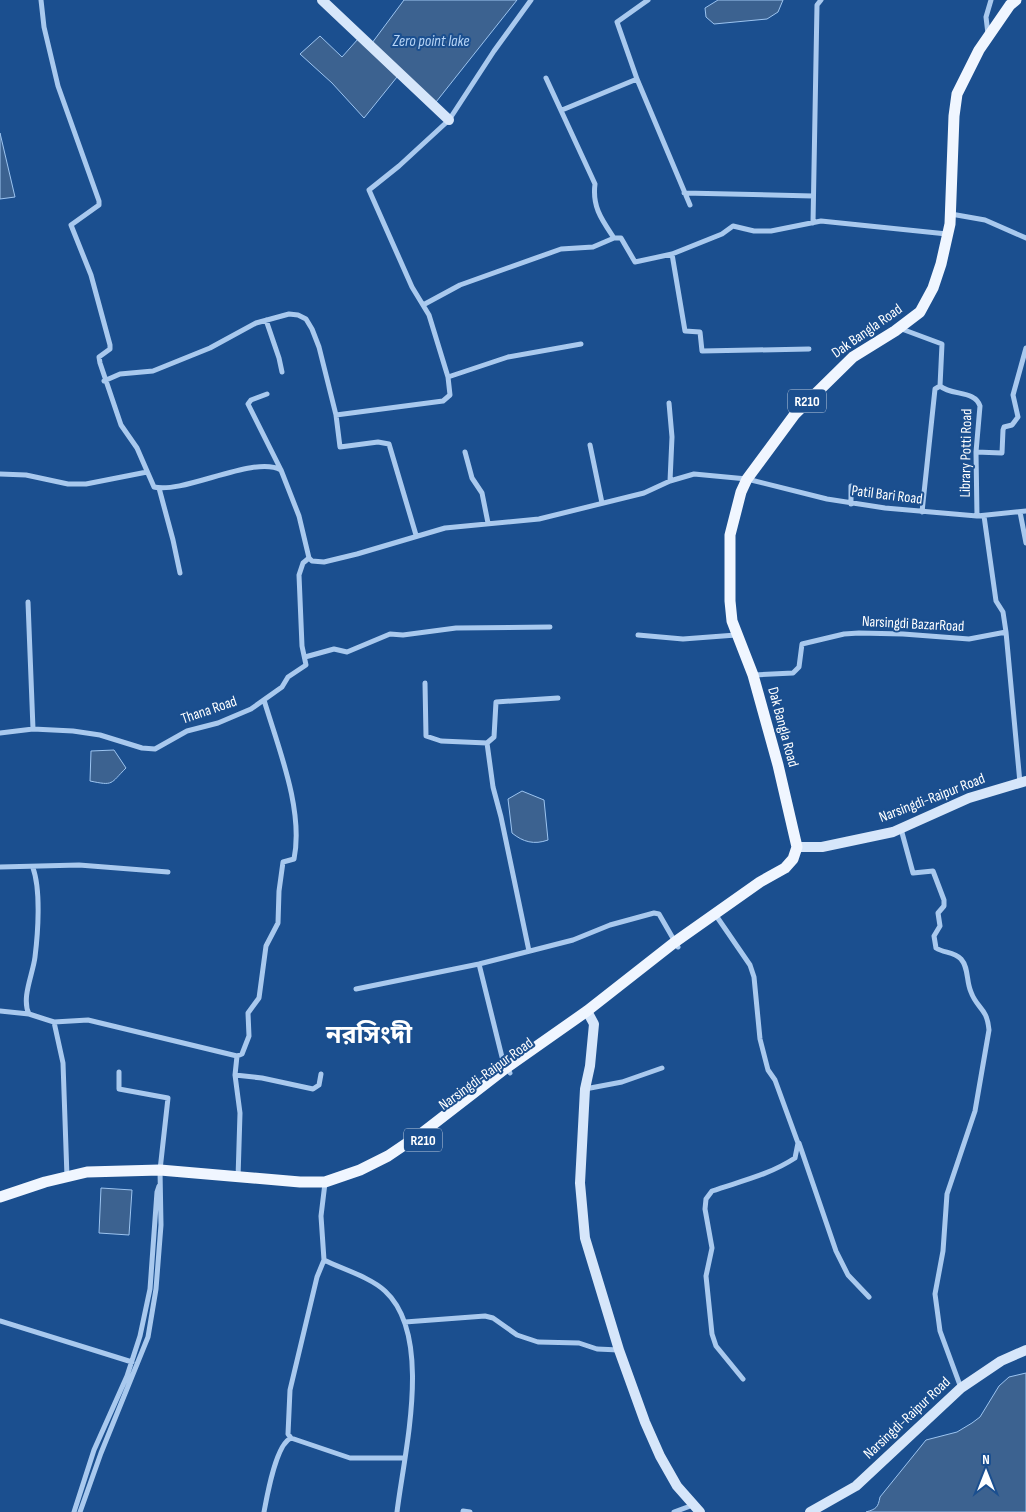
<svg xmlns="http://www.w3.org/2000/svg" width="1026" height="1512" viewBox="0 0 1026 1512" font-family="'Sofia Sans Condensed','Noto Sans Bengali',sans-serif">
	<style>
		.water { fill: #3c6290; stroke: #9cc4f0 }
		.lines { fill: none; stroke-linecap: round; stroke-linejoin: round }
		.street { stroke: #a9c9ee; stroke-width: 5 }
		.secondary { stroke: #d6e6fa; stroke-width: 10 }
		.primary { stroke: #f0f6ff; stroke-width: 11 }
		.labels { text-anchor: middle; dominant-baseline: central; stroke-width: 4; stroke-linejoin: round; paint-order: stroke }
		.shield { fill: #1b4f8f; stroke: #bbcadd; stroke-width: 1 }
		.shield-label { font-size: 14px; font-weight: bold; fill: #fff }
		.street-label { font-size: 15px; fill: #fff; stroke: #1b4f8f }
		.water-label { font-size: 16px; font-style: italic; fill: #b5d3f5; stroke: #1b4f8f }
		.town-label { font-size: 25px; font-weight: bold; fill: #fff; stroke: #1b4f8f }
	</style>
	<rect width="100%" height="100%" fill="#1b4f8f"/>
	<!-- water -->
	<path class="water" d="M404,0H517L436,102L372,43Z
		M718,0H783L778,12L767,19L714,24L706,17L705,8Z
		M320,36L342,57L358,39L397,77L364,118L332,83L300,54Z
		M0,133L15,197L0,199Z
		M114,750L126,768C110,784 114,786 90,781L91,751Z
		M522,791L544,800L548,840C534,845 523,842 512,833L508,799Z
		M101,1188L132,1190L129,1235L99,1233Z
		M1026,1373V1512H866C876,1509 878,1508 880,1497L926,1440L957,1432L972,1423L980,1417L999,1386L1009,1377Z"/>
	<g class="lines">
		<!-- street -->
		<path class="street" d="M41,0L44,27L58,86L99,201V205L71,225L91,275L110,345V349L99,357L100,363L121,425L137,448L154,487C184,494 254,455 281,470L299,516L309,558L312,561L324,562L357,554L445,528L539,519L644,493L670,481L694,474L747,479L827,499L885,508L977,516L1026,511
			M648,0L617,22L637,79L690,205
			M988,34L986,17L991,0
			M562,110L637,79
			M684,193L813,196
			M951,214L985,220L1026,238
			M813,223L817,5L821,0
			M614,238H621L635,262L672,254L722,234L733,226L754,231H771L821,221L947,234
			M672,254L685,331L700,332L702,351L809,349
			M423,305L460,285L561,249L593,247L614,238C602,220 592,207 595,184L546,78
			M266,320L279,358L282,372
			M899,328L942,344L940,386C952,396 975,390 980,406L976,452L977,516
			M448,377L508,357L581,344
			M104,381L120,374L153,371L210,348L256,323L289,314L298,315L306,319L312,329L319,347L336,415L340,447L378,442L389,444L416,535
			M267,394L251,400L248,404L281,470
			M669,403L672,437L670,481
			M336,415L443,401L450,395L448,377L429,315L412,287L369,190L399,166L449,120L494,51L531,0
			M590,445L602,503
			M465,452L472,478L482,493L488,523
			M976,452L1002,453L1003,430L1004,427L1012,425L1018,417L1013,395L1026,348
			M0,474L26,475L68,484H86L147,472
			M851,486V504
			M159,488L173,540L180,573
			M922,512L935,389L940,386
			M1020,512L1026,543
			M28,602L33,729
			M1006,632L1020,783
			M638,635L683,639L736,635
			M305,657L334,649L347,652L390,634L403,635L456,628L550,627
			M754,675L793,673L799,667L802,644L844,634L859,633L903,634L969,639L1006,632L1003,612L996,601L984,516
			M425,683L426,736L441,741L487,743L493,787L501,817L529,951
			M0,733L33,729L73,731L100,735L142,748L155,749L187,731L218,723L251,709L282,687L288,677L306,665L302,646L299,575L303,563L309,558
			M487,743L494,737L496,702L558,698
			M901,829L913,873L933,871L944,900V906L938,913L940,926L934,936L936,948C944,953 954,952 961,959C969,968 966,981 971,992C977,1009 987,1007 989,1030L975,1111L947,1194L943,1251L935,1294L940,1331L961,1388
			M0,867L79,865L168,872
			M715,914L750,965L754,977L760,1039L768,1070L775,1080L798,1143L795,1158C769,1175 741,1181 712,1191L706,1199L705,1209L712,1248L706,1276L712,1334L716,1346L743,1379
			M479,964L502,1057L510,1073
			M356,989L479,964L573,940L610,925L654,913L659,914L678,947
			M0,1011L29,1014L54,1022L88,1020L237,1056L242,1054L249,1036L248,1013L259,998L266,946L278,923L279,891L283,862L294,859C304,810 278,747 264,700
			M29,1014C21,998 33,974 35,957C38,933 41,890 33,868
			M54,1022L63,1063L67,1177
			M237,1056L235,1075L240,1113L238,1178
			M235,1075L262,1078L313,1089L319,1085L321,1074
			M585,1089L622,1082L662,1068
			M799,1143L836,1251L848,1275L869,1297
			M325,1183L321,1216L324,1260C342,1269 370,1277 385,1291C434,1336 404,1453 397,1512
			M0,1321L132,1362
			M405,1322L485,1316L493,1318L517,1335L538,1342L579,1343L597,1349L619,1350
			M291,1438L350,1458H404
			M463,1511L470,1512
			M74,1512L94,1450L127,1376L140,1336L150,1289L157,1192L159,1186
			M80,1512L101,1453L148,1337L156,1289L161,1225L160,1170L168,1098L119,1089V1072
			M264,1512C267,1496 276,1444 291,1438L288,1434L290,1390L317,1277L324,1260
			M674,1512L693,1505"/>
		<!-- secondary -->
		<path class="secondary" d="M322,0L449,120
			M797,847H822L893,832L969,798L1026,781
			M587,1011L594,1024L590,1066L585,1089L580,1183L585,1238L619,1350L645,1422L660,1456L677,1486L700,1512
			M810,1512L856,1486L961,1388L1001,1361L1026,1350"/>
		<!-- primary -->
		<path class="primary" d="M0,1197L45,1182L87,1172L160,1170L300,1182H325L360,1170L388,1156L422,1133L506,1068L587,1011L675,942L760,882L785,868L793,859L797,847L778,765L753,675L732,621L730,601V535L741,492L747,479L795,414L853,357L895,331L920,312L933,288L941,264L950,224L954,116L957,94L979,50L1010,5L1016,0"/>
	</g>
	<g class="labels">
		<!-- shield labels -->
		<g class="shield">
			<rect x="788" y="389.5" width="38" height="23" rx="4"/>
			<rect x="404" y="1128.5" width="38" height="23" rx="4"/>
		</g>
		<g class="shield-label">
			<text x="807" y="401">R210</text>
			<text x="423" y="1140">R210</text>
		</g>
		<!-- street labels -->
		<g class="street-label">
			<text transform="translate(867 331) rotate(-35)">Dak Bangla Road</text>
			<text transform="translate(966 453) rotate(-89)">Library Potti Road</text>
			<text transform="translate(887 495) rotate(7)">Patil Bari Road</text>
			<text transform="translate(913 624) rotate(3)">Narsingdi BazarRoad</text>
			<text transform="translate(209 710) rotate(-19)">Thana Road</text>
			<text transform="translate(783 727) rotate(75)">Dak Bangla Road</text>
			<text transform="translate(932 798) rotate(-21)">Narsingdi-Raipur Road</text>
			<text transform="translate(486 1074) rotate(-36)">Narsingdi-Raipur Road</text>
			<text transform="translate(907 1418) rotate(-43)">Narsingdi-Raipur Road</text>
		</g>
		<!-- water labels -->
		<g class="water-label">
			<text x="431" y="41">Zero point lake</text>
		</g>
		<!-- town labels -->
		<g class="town-label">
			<text x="369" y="1035">নরসিংদী</text>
		</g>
	</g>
	<!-- north arrow -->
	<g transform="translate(986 1472)" stroke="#1b4f8f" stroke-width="4" paint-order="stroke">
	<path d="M0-4L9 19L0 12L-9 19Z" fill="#ffffff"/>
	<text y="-8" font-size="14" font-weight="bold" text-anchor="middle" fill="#ffffff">N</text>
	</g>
</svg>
